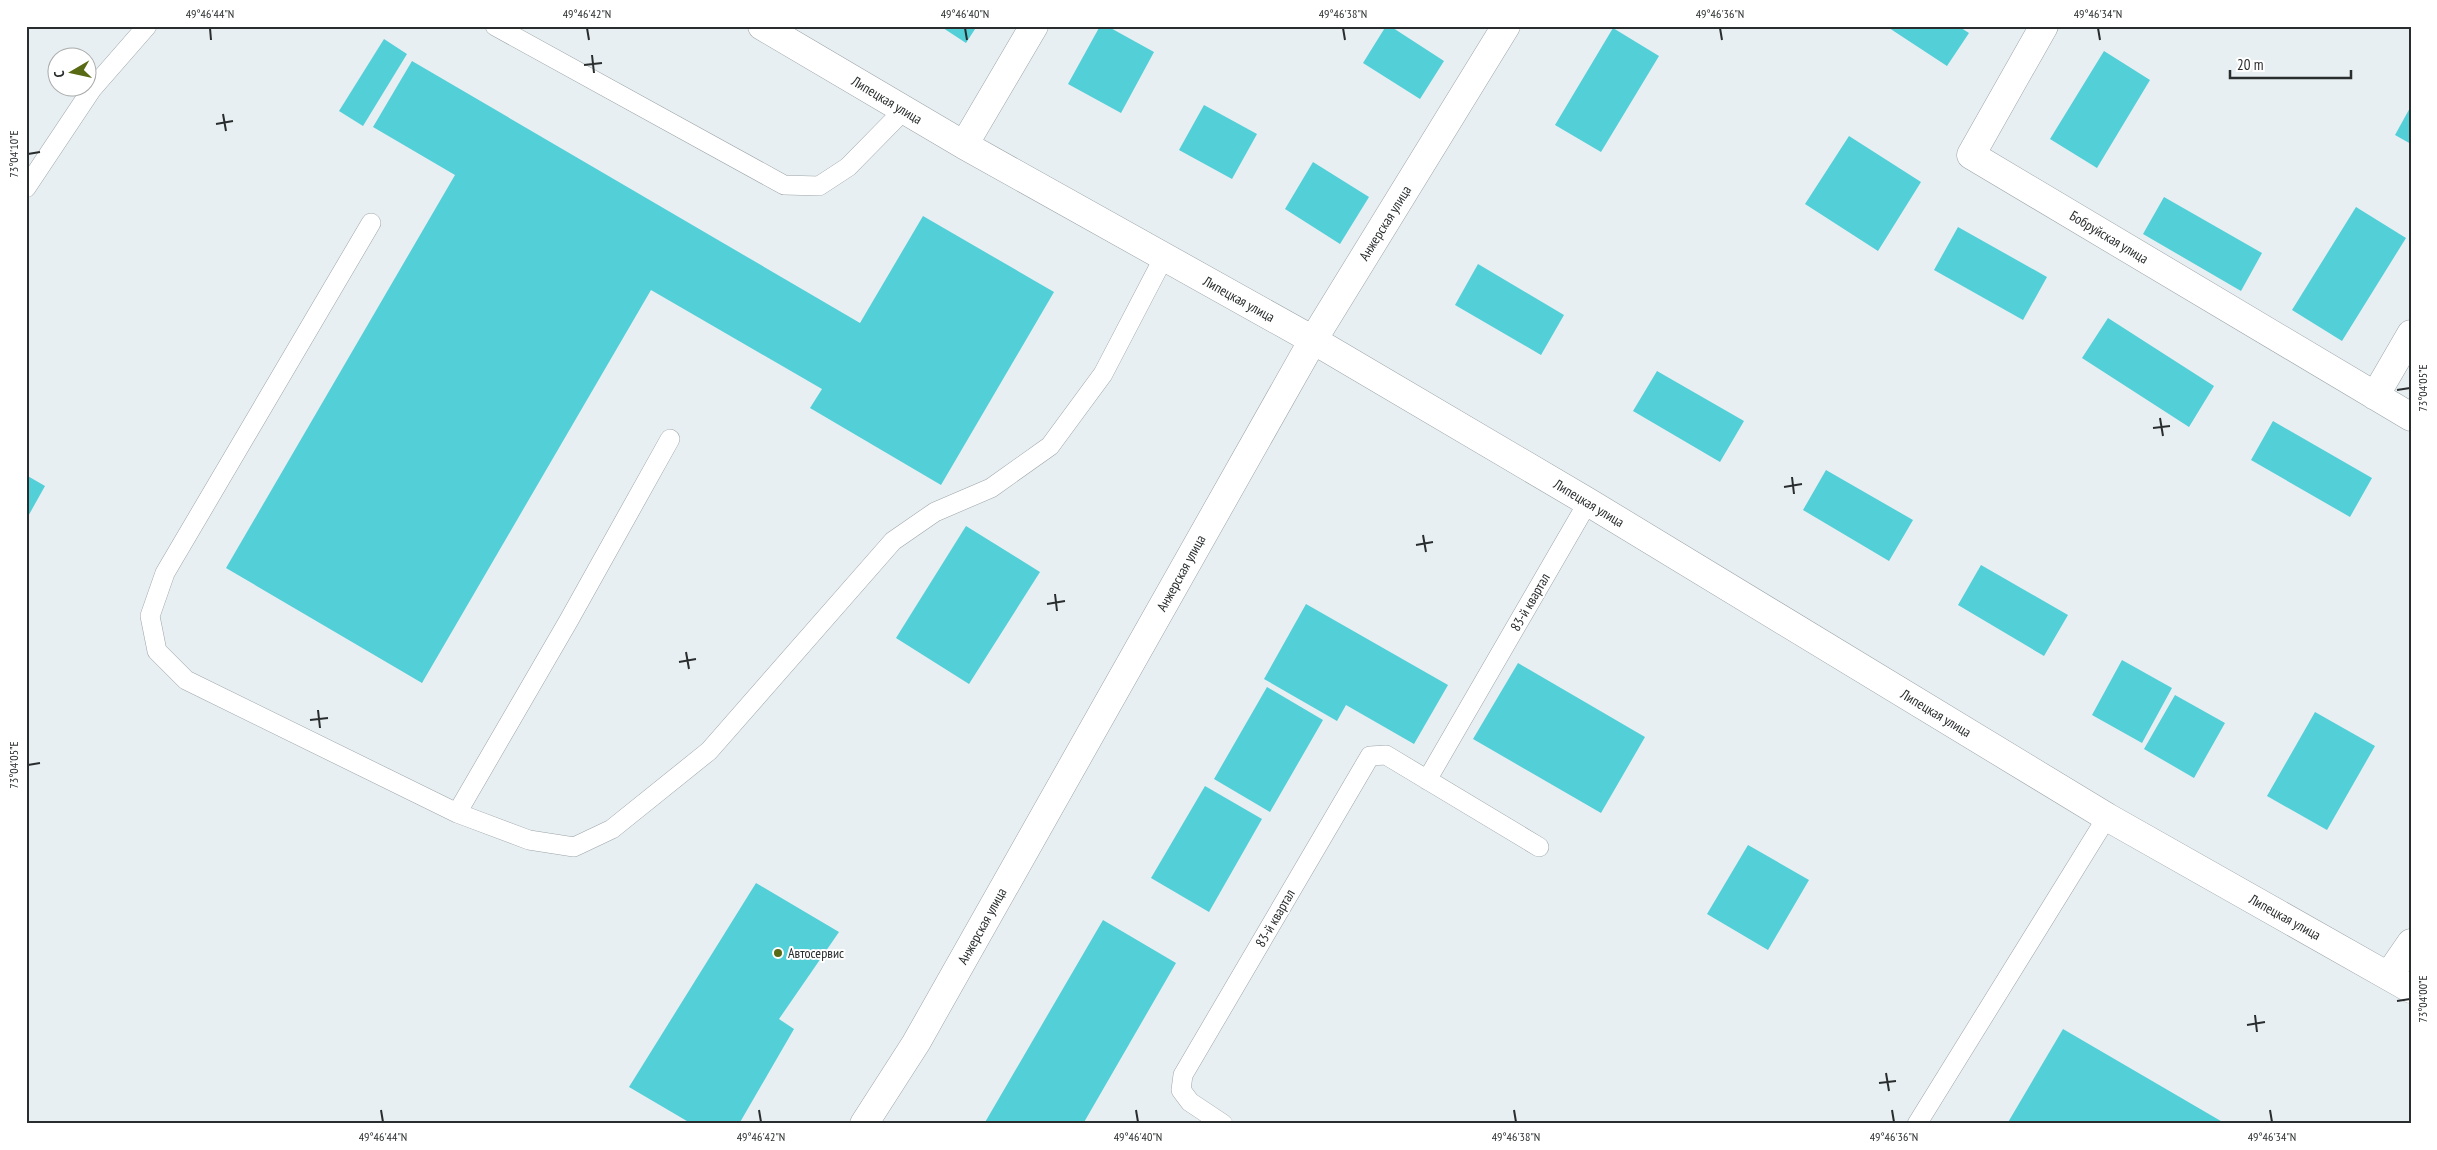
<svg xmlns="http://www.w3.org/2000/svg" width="2437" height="1150" viewBox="0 0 2437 1150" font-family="'PT Sans Narrow',sans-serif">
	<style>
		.building { fill: #53cfd8 }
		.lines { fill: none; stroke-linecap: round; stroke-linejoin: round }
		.service-casing { stroke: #9da5a8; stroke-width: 20 }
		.minor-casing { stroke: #9da5a8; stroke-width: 29 }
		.service { stroke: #fff; stroke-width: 19 }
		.minor { stroke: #fff; stroke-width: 28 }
		.ticks { fill: none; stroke: #2a2d2e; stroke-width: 2 }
		.poi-dot { fill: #596a14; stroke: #fff; stroke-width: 2 }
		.labels { text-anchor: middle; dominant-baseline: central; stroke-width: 4; stroke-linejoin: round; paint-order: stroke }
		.street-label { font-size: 14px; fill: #2a2d2e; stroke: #fff }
		.poi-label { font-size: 14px; fill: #2a2d2e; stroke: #fff; text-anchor: start }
		.neatline { fill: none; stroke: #2a2d2e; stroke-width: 2 }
		.ticks-label { font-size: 12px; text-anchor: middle; fill: #2a2d2e }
	</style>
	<rect width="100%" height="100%" fill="#e7eff2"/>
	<!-- building -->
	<path class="building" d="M940,26H977L966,43Z
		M1100,26H1107L1154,52L1121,113L1068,84Z
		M1386,26H1390L1444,61L1420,99L1363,63Z
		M1886,26H1958L1969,33L1947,66Z
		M1613,28L1659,56L1601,152L1555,125Z
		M384,39L407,54L363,126L339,111Z
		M2104,51L2150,80L2097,168L2050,139Z
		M412,61L860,323L923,216L1054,292L941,485L810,408L822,389L651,290L422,683L226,568L455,175L373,127Z
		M1204,105L1257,134L1232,179L1179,150Z
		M2411,106V144L2395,135Z
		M1849,136L1921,182L1878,251L1805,204Z
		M1313,162L1369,197L1340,244L1285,209Z
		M2164,197L2262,253L2241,291L2143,234Z
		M2356,207L2406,238L2342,341L2292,310Z
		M1958,227L2047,277L2023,320L1934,270Z
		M1478,264L1564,315L1541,355L1455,305Z
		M2108,318L2214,386L2189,427L2082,358Z
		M1657,371L1744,421L1720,462L1633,411Z
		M2273,421L2372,478L2350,517L2251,460Z
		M1826,470L1913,520L1889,561L1803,510Z
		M26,475L45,486L26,520Z
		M966,526L1040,572L969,684L896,638Z
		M1981,565L2068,615L2044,656L1958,605Z
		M1306,604L1448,685L1414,744L1346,705L1337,721L1264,679Z
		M2122,660L2172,688L2142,743L2092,715Z
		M1518,663L1645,737L1601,813L1473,739Z
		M1267,687L1323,720L1270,812L1214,779Z
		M2175,695L2225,723L2194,778L2144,749Z
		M2315,712L2375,746L2327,830L2267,796Z
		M1205,786L1262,819L1209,912L1151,878Z
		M1748,845L1809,880L1768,950L1707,914Z
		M756,883L839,932L779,1019L794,1029L739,1124H692L629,1087Z
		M1103,920L1176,963L1083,1124H984Z
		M2063,1029L2226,1124H2007Z"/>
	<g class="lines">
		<!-- service casing -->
		<g class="service-casing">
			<path id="service" d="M495,26L784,185L819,186L848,167L904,110
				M26,188L92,89L147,26
				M371,223L165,573L150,616L157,651L186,680L457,813L529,840L574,847L612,829L709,751L893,541L935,512L991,488L1050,446L1103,374L1164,257
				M1427,780L1588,502
				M457,813L569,620L670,439
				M1223,1124L1190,1102L1181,1090L1183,1075L1370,756L1386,755L1539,847
				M1917,1124L2107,817"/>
		</g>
		<!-- minor casing -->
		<g class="minor-casing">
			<path id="minor" d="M762,26L964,145L1313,340L1588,502L2107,817L2411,989
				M2044,26L1971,155L2411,417
				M964,145L1034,26
				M2375,396L2411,334
				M2389,975L2411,943
				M864,1124L916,1043L1313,340L1506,26"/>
		</g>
		<!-- service -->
		<use href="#service" class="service"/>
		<!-- minor -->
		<use href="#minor" class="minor"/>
	</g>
	<!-- ticks -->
	<path class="ticks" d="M210,28L211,40M587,28L589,40M965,28L967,40M1343,28L1345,40M1720,28L1722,40M2098,28L2100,40M592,55L594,73M584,65L602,63M223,114L226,131M216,124L233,121M28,154L40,152M2397,390L2410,388M2160,418L2163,436M2153,428L2170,426M1792,477L1794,494M1784,487L1802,484M1423,535L1426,552M1416,545L1433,542M1055,594L1057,611M1047,604L1065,601M686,652L689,669M679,662L696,659M318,710L320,728M310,720L328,718M28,765L40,763M2397,1001L2410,999M2255,1015L2257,1032M2247,1025L2265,1022M1886,1073L1889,1091M1879,1083L1896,1081M381,1110L383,1122M759,1110L761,1122M1136,1110L1138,1122M1514,1110L1516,1122M1892,1110L1894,1122M2270,1110L2272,1122"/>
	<!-- markers -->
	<circle class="poi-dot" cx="778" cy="953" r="5"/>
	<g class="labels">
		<!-- street labels -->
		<g class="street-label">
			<text transform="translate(887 100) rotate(31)">Липецкая улица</text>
			<text transform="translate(1385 223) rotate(-58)">Анжерская улица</text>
			<text transform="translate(2109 237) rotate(31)">Бобруйская улица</text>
			<text transform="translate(1239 299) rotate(29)">Липецкая улица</text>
			<text transform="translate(1589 503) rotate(31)">Липецкая улица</text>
			<text transform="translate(1181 573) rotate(-61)">Анжерская улица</text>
			<text transform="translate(1530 602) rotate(-60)">83-й квартал</text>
			<text transform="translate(1936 713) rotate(31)">Липецкая улица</text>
			<text transform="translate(2285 917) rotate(29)">Липецкая улица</text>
			<text transform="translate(1275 918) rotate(-60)">83-й квартал</text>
			<text transform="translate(982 926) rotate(-61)">Анжерская улица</text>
		</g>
		<!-- poi labels -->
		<g class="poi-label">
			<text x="788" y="953">Автосервис</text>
		</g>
	</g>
	<!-- border -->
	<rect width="2437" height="1150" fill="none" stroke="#ffffff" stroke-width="55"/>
	<!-- north arrow -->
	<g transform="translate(72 72) rotate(261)"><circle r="24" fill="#ffffff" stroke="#aaabab"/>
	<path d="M0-4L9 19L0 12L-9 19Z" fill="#596a14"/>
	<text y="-8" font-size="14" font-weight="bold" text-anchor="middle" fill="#2a2d2e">С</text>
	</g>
	<!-- scale -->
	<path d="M2230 70v8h121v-8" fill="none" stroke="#2a2d2e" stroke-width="2.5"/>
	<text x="2237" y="70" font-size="15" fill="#2a2d2e" stroke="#ffffff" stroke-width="4" paint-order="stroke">20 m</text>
	<rect x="28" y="28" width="2382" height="1094" class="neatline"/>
	<g class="ticks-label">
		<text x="210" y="18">49°46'44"N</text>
		<text x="587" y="18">49°46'42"N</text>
		<text x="965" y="18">49°46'40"N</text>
		<text x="1343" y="18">49°46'38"N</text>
		<text x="1720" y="18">49°46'36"N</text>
		<text x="2098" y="18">49°46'34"N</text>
		<text transform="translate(14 154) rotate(-90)" y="4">73°04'10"E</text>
		<text transform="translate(2423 388) rotate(-90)" y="4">73°04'05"E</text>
		<text transform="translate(14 765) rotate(-90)" y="4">73°04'05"E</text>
		<text transform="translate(2423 999) rotate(-90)" y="4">73°04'00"E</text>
		<text x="383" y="1141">49°46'44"N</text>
		<text x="761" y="1141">49°46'42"N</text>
		<text x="1138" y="1141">49°46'40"N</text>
		<text x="1516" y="1141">49°46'38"N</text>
		<text x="1894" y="1141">49°46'36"N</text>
		<text x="2272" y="1141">49°46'34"N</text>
	</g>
</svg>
